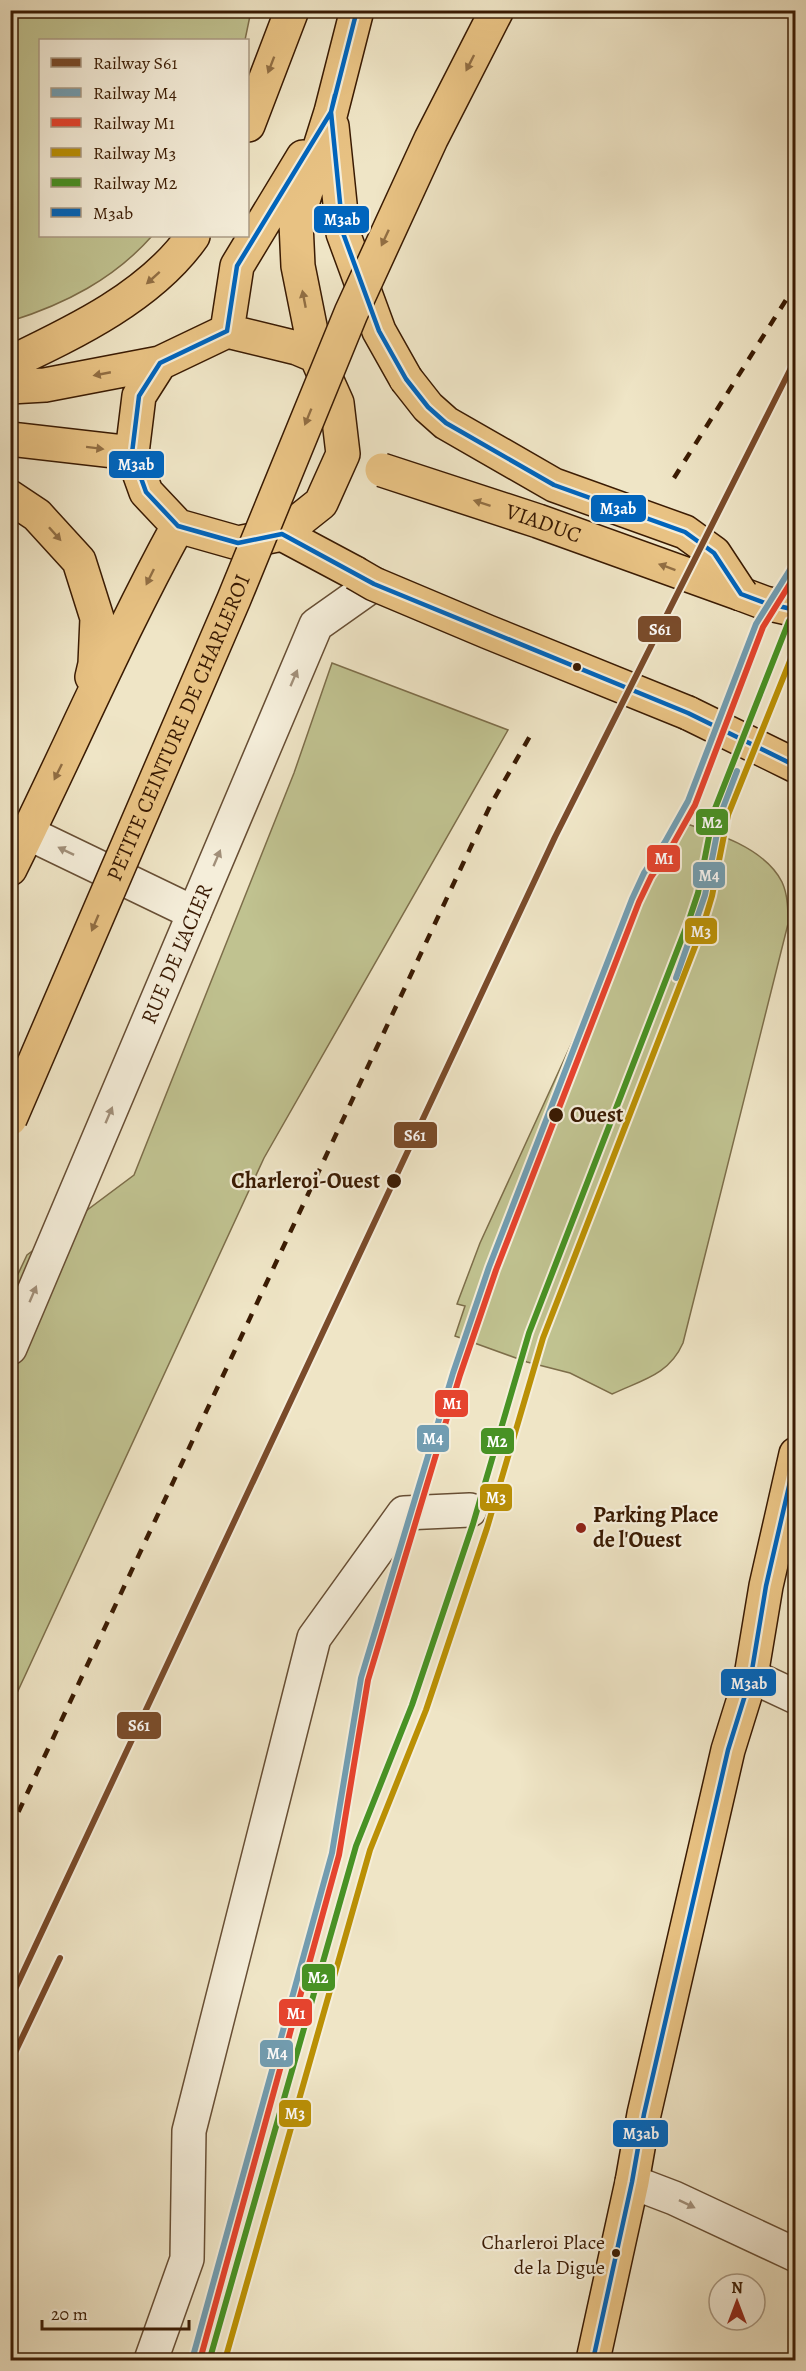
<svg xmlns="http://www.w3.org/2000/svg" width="806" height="2371" viewBox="0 0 806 2371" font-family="Alegreya,serif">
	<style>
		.green { fill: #c0c290; stroke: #7d6e4a; stroke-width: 1.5 }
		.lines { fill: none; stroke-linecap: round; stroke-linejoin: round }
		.minor-casing { stroke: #674e34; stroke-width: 36 }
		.major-casing { stroke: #3a1b03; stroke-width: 36 }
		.minor { stroke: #f5eeda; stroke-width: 33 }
		.major { stroke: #e8c283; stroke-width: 33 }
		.rail { stroke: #3a1b03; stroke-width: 4.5; stroke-dasharray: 10 10; stroke-linecap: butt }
		.major-bridge-casing { stroke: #3a1b03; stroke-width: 36; stroke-linecap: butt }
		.highway-bridge-casing { stroke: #3a1b03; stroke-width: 36; stroke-linecap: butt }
		.major-bridge { stroke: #e8c283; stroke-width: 33 }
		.highway-bridge { stroke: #e8c283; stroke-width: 33 }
		.bus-1-casing { stroke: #f5eeda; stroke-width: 9 }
		.bus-1 { stroke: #0065bd; stroke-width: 4.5 }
		.rail-1-casing { stroke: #f5eeda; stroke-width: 10 }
		.rail-2-casing { stroke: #f5eeda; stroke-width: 10 }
		.rail-3-casing { stroke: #f5eeda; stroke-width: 10 }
		.rail-4-casing { stroke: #f5eeda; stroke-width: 10 }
		.rail-5-casing { stroke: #f5eeda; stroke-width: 10 }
		.rail-1 { stroke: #7a4b2a; stroke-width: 6 }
		.rail-2 { stroke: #729db1; stroke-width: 6 }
		.rail-3 { stroke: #e5442e; stroke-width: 6 }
		.rail-4 { stroke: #ba9005; stroke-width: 6 }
		.rail-5 { stroke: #489224; stroke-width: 6 }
		.oneway { fill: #916e43 }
		.oneway2 { fill: #a18f79 }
		.bus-dot { fill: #3a1b03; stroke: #f5eeda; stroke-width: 2 }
		.poi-dot { fill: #8f2418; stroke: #f5eeda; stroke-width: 2 }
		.labels { text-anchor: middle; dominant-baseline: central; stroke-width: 4.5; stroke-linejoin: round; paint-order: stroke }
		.bus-label { font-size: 20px; fill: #3a1b03; stroke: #f5eeda; text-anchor: end }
		.street-label { font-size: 22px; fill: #3a1b03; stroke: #f5eeda }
		.stop-label { font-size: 22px; font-weight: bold; fill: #3a1b03; stroke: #f5eeda; text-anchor: start }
		.poi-label { font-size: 22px; font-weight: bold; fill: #3a1b03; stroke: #f5eeda; text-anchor: start }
		.line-badge { stroke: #f5eeda; stroke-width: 2 }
		.badge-label { font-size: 16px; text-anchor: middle; font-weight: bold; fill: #fff }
	</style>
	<rect width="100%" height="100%" fill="#efe5c6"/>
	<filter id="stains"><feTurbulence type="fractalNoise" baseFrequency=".00333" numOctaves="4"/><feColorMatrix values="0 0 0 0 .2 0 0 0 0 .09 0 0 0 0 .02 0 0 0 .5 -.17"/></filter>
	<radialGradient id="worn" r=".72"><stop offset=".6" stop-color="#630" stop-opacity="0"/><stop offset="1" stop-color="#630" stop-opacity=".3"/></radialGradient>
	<!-- green -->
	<path class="green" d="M11,10L251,11L245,40H40V236H152C114,279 65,304 11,321Z
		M332,663L508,730L264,1158L11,1706L10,1291L27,1255L134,1175L294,773Z
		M674,820C710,831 764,846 782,882C788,895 788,910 788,924L683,1343C669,1375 642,1380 612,1394L570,1373L527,1362L455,1336L465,1306L457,1304L480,1243Z"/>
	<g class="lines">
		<!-- minor casing -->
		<g class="minor-casing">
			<g id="minor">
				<path d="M28,833L194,913"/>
				<path id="s1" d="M10,1348L316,625L374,584"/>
				<path d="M751,1676L796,1697"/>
				<path d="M632,2182L674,2198L796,2255"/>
				<path d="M151,2360L187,2259L189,2131L314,1638L404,1513L470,1510"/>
			</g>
		</g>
		<!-- major casing -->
		<g class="major-casing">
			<path id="major" d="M248,125L292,10
				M332,126L343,233L379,331L406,379
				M227,331L237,266L303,157
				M316,356L297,348L227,331L160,363L139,396L132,453L146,492L178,526L238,543L282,534L321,503L343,454L337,403L316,356L298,266L296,223L331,112L357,10
				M10,363C75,332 151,296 193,236
				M10,387L45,385L160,363
				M10,439L132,453
				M10,497L37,515L79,561L97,618L95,664L92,677
				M282,534L355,573
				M741,594L765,603L796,610
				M688,713L796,766
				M10,869C67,755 117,637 178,526
				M593,2360L632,2182L644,2114L728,1750L751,1676L766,1586L796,1454"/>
		</g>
		<!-- minor -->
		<use href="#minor" class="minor"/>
		<!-- major -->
		<use href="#major" class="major"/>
		<!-- rail -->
		<path class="rail" d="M674,478L796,284
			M10,1830L490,806L530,736"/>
		<!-- major-bridge casing -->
		<g class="major-bridge-casing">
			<g id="major-bridge">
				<path d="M406,379L428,407L446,423L554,485L685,532L714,553L741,594"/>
				<path id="s2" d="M382,470L538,521L741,594"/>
				<path d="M355,573L374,584L488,632L688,713"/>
			</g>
		</g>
		<!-- highway-bridge casing -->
		<g class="highway-bridge-casing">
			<g id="highway-bridge">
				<path id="s3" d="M10,1119L234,599L351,313L431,139L497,10"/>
			</g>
		</g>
		<!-- major-bridge -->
		<use href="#major-bridge" class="major-bridge"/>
		<!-- highway-bridge -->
		<use href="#highway-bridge" class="highway-bridge"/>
		<!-- bus-1 casing -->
		<g class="bus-1-casing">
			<path id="bus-1" d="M357,10L331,112L343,233L379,331L406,379L428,407L446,423L554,485L685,532L714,553L741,594L765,603L796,610
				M227,331L160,363L139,396L132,453L146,492L178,526L238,543L282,534
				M227,331L237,266L331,112L335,95
				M282,534L374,584L688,713L796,766
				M593,2360L632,2182L644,2114L728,1750L751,1676L766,1586L796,1456"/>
		</g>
		<!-- bus-1 -->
		<use href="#bus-1" class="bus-1"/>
		<!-- rail-1 casing -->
		<g class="rail-1-casing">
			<path id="rail-1" d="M10,2000L555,837L796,358
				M10,2063L60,1958"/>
		</g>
		<!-- rail-2 casing -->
		<g class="rail-2-casing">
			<path id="rail-2" d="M676,978L705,895L721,813L737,771
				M192,2360L332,1853L361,1678L453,1373L489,1267L632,899L644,873L665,842L688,801L756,624L796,560"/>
		</g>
		<!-- rail-3 casing -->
		<g class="rail-3-casing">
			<path id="rail-3" d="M200,2360L339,1855L368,1680L460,1375L496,1270L639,902L651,877L672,846L695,805L763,627L796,574"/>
		</g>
		<!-- rail-4 casing -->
		<g class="rail-4-casing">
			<path id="rail-4" d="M225,2360L370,1850L426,1710L487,1528L543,1338L703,926L712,896L728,815L796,646"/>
		</g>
		<!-- rail-5 casing -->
		<g class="rail-5-casing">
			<path id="rail-5" d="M210,2358L356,1846L412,1705L473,1524L529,1333L689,920L698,893L714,811L789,621"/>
		</g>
		<!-- rail-1 -->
		<use href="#rail-1" class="rail-1"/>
		<!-- rail-2 -->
		<use href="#rail-2" class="rail-2"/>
		<!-- rail-3 -->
		<use href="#rail-3" class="rail-3"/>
		<!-- rail-4 -->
		<use href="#rail-4" class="rail-4"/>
		<!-- rail-5 -->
		<use href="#rail-5" class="rail-5"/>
	</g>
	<!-- one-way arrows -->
	<defs><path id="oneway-solid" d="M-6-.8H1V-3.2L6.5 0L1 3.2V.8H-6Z" transform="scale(1.5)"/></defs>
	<g class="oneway">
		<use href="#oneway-solid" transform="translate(470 63) rotate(117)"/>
		<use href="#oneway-solid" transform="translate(271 65) rotate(111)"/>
		<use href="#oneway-solid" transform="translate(385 238) rotate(115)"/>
		<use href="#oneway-solid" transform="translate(153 278) rotate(138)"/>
		<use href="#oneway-solid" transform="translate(304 299) rotate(-101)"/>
		<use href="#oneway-solid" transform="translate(102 374) rotate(169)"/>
		<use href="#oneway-solid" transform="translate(308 417) rotate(112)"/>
		<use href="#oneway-solid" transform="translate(95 448) rotate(7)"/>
		<use href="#oneway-solid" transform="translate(482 503) rotate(-162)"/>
		<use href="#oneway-solid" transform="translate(55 534) rotate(48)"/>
		<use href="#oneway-solid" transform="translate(667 567) rotate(-160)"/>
		<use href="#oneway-solid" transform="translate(150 577) rotate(116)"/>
		<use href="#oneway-solid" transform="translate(58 772) rotate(116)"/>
		<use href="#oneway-solid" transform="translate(95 923) rotate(113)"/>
	</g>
	<g class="oneway2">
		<use href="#oneway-solid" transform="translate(294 678) rotate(-67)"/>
		<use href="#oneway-solid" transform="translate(66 851) rotate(-154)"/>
		<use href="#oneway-solid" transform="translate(217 858) rotate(-67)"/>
		<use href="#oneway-solid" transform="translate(109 1115) rotate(-67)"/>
		<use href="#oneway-solid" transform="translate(33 1294) rotate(-67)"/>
		<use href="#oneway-solid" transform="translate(687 2204) rotate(26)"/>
	</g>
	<!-- markers -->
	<g class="bus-dot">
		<circle cx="577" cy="667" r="5"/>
		<circle cx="556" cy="1115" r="8"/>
		<circle cx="394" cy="1181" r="8"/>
		<circle cx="616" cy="2253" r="5"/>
	</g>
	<circle class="poi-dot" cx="581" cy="1528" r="6"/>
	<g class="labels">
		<!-- bus labels -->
		<g class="bus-label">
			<text x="605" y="2242">Charleroi Place<tspan x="605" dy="25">de la Digue</tspan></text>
		</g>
		<!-- street labels -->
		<g class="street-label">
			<text stroke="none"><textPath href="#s2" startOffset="170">VIADUC</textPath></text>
			<text stroke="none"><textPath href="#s3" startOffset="426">PETITE CEINTURE DE CHARLEROI</textPath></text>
			<text stroke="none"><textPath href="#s1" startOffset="428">RUE DE L'ACIER</textPath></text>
		</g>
		<!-- stop labels -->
		<g class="stop-label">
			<text x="570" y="1115">Ouest</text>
			<text x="380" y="1181" text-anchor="end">Charleroi-Ouest</text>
		</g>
		<!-- poi labels -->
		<g class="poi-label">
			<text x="593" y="1515">Parking Place<tspan x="593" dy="25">de l'Ouest</tspan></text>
		</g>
	</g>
	<g class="line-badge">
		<rect x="313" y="205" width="57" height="29" rx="6" fill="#0065bd"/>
		<rect x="108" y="450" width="57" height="29" rx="6" fill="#0065bd"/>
		<rect x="590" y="494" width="57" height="29" rx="6" fill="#0065bd"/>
		<rect x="637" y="615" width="45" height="28" rx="6" fill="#7a4b2a"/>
		<rect x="695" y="808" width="34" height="28" rx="6" fill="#489224"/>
		<rect x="646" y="844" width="35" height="29" rx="6" fill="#e5442e"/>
		<rect x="692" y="861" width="34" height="28" rx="6" fill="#729db1"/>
		<rect x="684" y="917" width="34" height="28" rx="6" fill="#ba9005"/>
		<rect x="393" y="1121" width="45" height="28" rx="6" fill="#7a4b2a"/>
		<rect x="434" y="1389" width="35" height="29" rx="6" fill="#e5442e"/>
		<rect x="416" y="1424" width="34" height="29" rx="6" fill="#729db1"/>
		<rect x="480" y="1427" width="35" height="28" rx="6" fill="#489224"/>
		<rect x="479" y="1483" width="34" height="29" rx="6" fill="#ba9005"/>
		<rect x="720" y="1668" width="57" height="29" rx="6" fill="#0065bd"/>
		<rect x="116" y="1711" width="46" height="29" rx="6" fill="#7a4b2a"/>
		<rect x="301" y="1963" width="35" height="29" rx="6" fill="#489224"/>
		<rect x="278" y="1998" width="35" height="29" rx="6" fill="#e5442e"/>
		<rect x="259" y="2039" width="35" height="29" rx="6" fill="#729db1"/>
		<rect x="278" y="2099" width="34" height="29" rx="6" fill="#ba9005"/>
		<rect x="612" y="2119" width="57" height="29" rx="6" fill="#0065bd"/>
	</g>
	<g class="badge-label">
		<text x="342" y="225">M3ab</text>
		<text x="136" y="470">M3ab</text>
		<text x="618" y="514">M3ab</text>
		<text x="660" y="635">S61</text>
		<text x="712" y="828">M2</text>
		<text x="664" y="864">M1</text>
		<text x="709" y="881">M4</text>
		<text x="701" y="937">M3</text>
		<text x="415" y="1141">S61</text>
		<text x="452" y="1409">M1</text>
		<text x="433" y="1444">M4</text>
		<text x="497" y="1447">M2</text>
		<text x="496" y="1503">M3</text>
		<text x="749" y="1689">M3ab</text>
		<text x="139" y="1731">S61</text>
		<text x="318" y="1983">M2</text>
		<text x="296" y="2019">M1</text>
		<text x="277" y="2059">M4</text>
		<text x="295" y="2119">M3</text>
		<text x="641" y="2139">M3ab</text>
	</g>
	<!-- margin -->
	<rect width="806" height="2371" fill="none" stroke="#efe5c6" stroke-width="36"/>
	<rect x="12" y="12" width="782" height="2347" fill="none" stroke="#3a1b03" stroke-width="3"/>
	<rect x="18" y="18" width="770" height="2335" fill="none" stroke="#3a1b03" stroke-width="1.5"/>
	<!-- legend -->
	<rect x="39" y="39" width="210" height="198" fill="#f5eeda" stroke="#aa9a84" stroke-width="1.5"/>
	<rect x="51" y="58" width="30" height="9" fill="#7a4b2a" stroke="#aa9a84" stroke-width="1.5"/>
	<text x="93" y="69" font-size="18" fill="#3a1b03">Railway S61</text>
	<rect x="51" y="88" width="30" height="9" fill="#729db1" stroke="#aa9a84" stroke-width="1.5"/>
	<text x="93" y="99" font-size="18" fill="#3a1b03">Railway M4</text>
	<rect x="51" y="118" width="30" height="9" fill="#e5442e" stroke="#aa9a84" stroke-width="1.5"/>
	<text x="93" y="129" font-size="18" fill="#3a1b03">Railway M1</text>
	<rect x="51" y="148" width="30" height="9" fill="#ba9005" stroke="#aa9a84" stroke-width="1.5"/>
	<text x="93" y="159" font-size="18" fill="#3a1b03">Railway M3</text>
	<rect x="51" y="178" width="30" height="9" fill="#489224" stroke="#aa9a84" stroke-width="1.5"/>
	<text x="93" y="189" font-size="18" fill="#3a1b03">Railway M2</text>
	<rect x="51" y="208" width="30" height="9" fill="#0065bd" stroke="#aa9a84" stroke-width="1.5"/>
	<text x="93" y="219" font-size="18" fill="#3a1b03">M3ab</text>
	<!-- north arrow -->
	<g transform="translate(737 2302)"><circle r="28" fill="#f5eeda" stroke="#aa9a84" stroke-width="1.5"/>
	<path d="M0-4.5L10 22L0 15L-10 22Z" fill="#8f2418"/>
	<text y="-9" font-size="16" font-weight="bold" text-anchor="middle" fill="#3a1b03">N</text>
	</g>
	<!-- scale -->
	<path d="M42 2320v9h147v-9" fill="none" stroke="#3a1b03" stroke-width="3"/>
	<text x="51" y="2320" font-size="18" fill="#3a1b03" stroke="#f5eeda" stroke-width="4.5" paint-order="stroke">20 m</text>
	<rect width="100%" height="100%" filter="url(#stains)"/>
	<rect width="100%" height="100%" fill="url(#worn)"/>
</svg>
